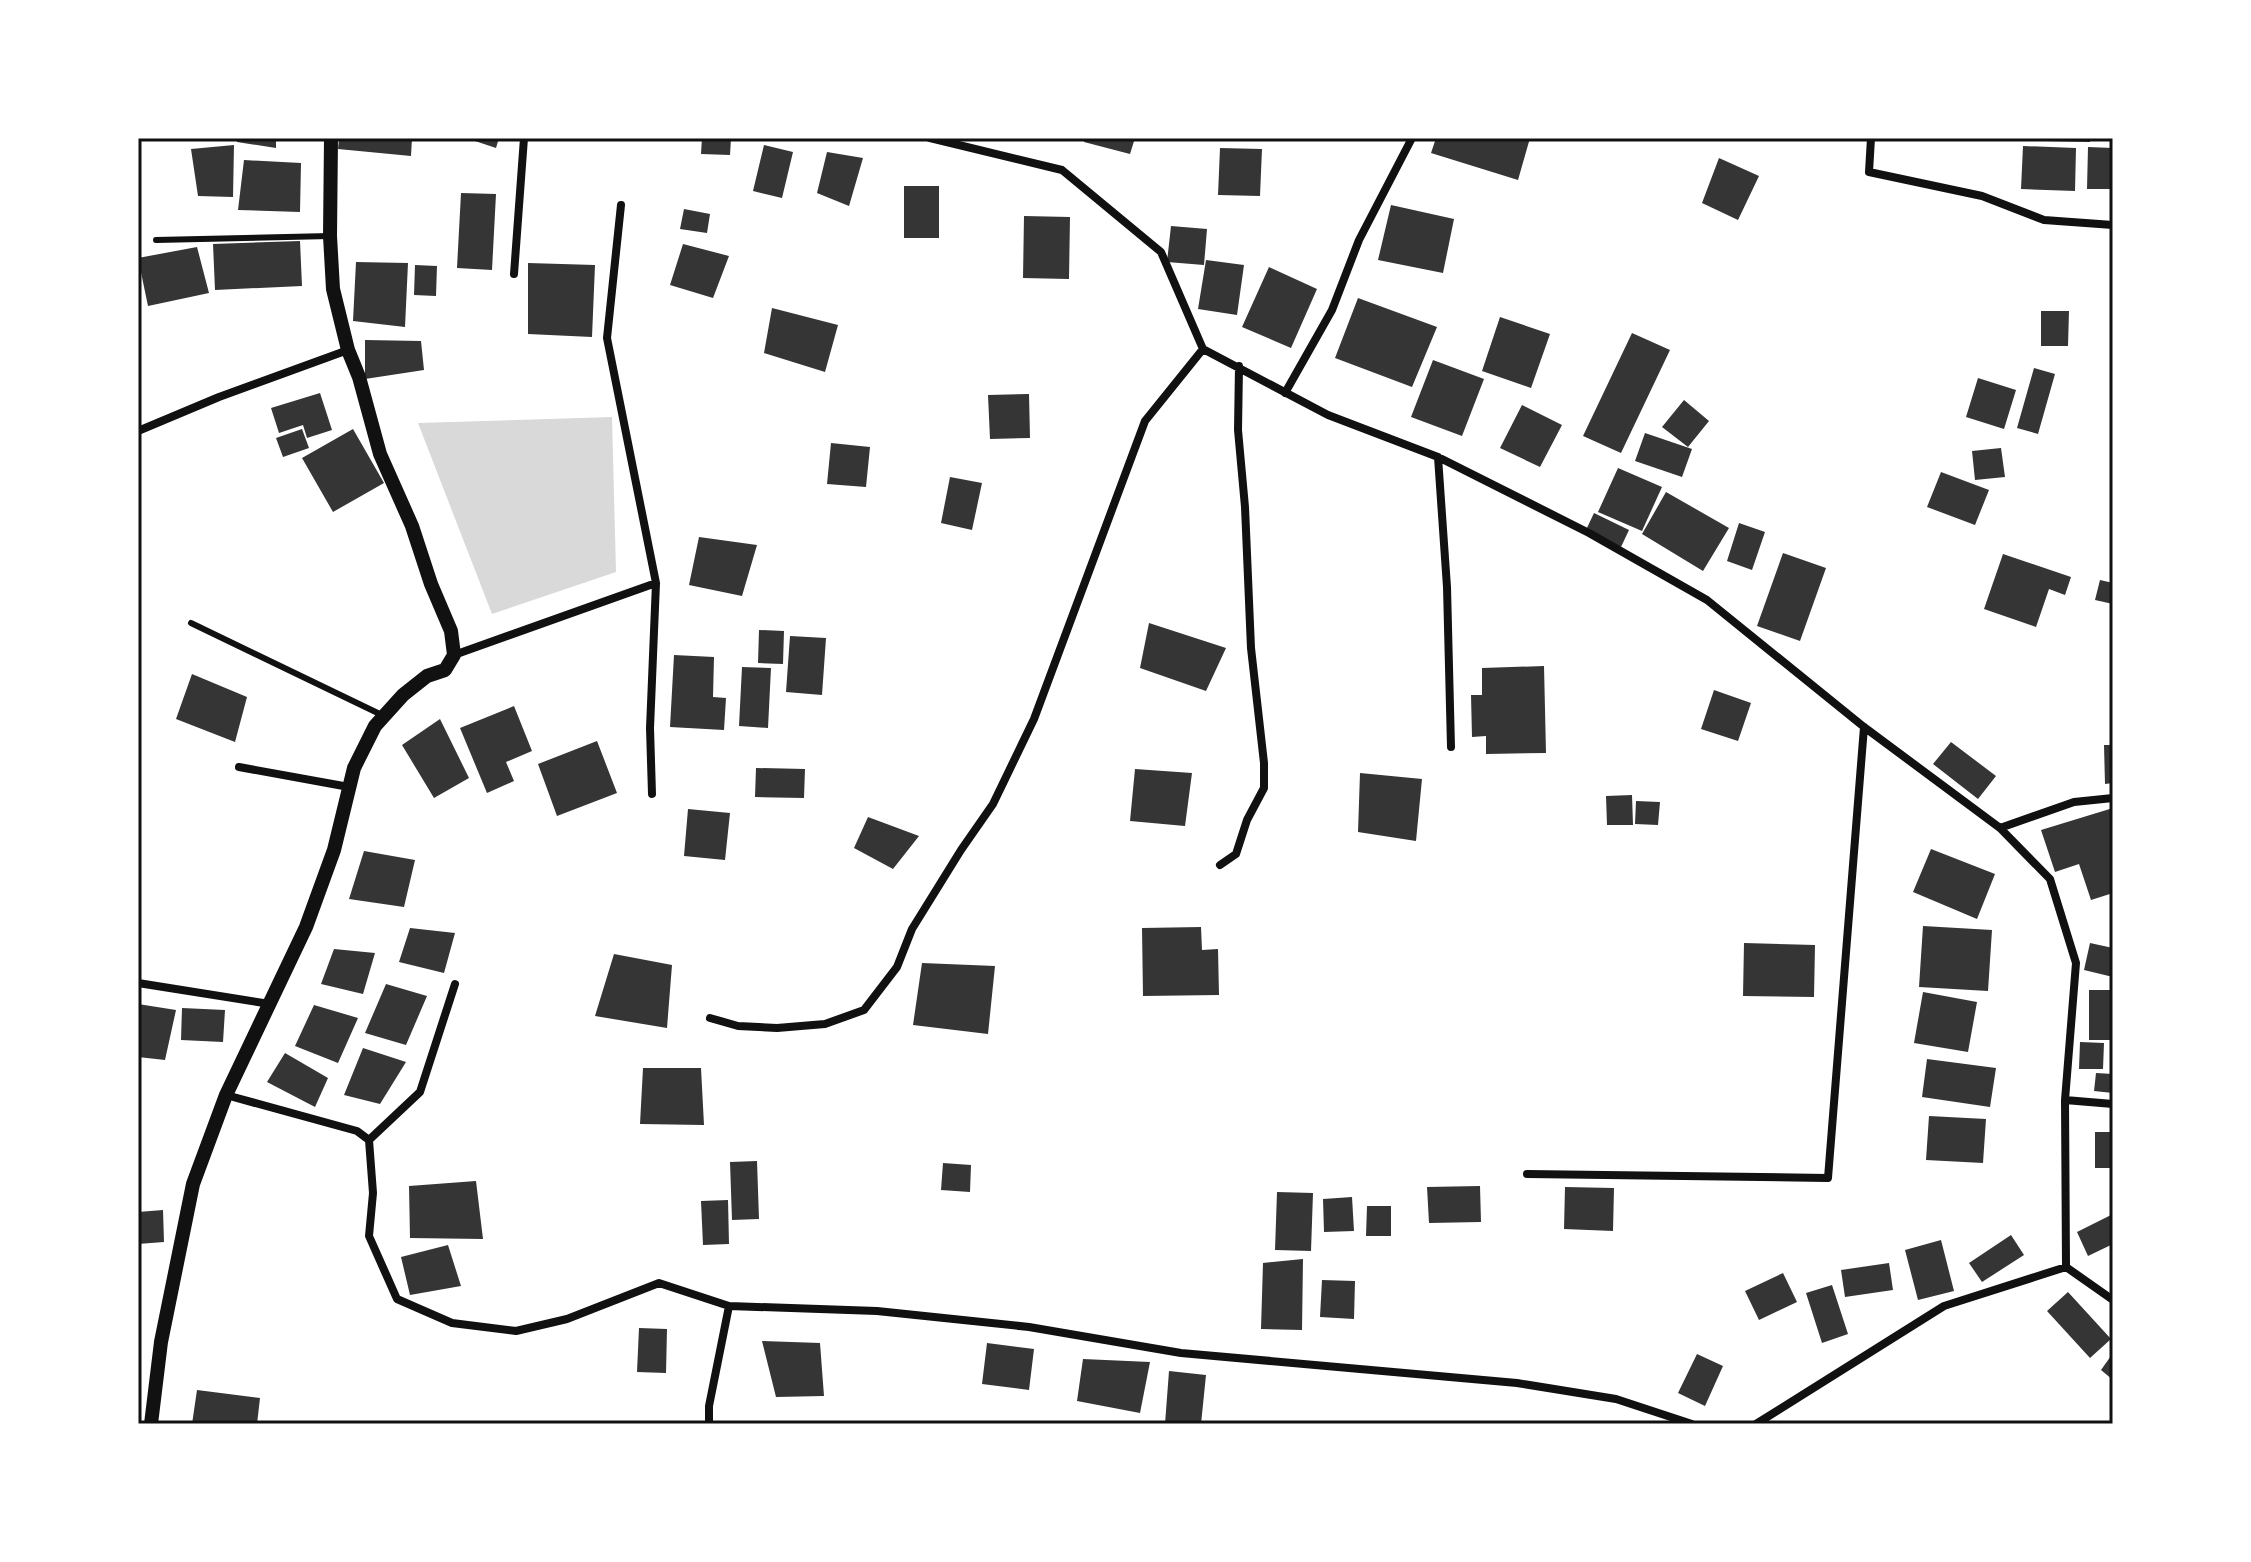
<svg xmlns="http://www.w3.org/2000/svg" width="2251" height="1562" viewBox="0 0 2251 1562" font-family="Rubik,sans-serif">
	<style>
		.water { fill: #d9d9d9 }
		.building { fill: #353535 }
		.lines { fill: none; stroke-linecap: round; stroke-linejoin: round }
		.service { stroke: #111; stroke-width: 6 }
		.minor { stroke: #111; stroke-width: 8 }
		.tertiary { stroke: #111; stroke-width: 14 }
		.neatline { fill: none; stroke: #111; stroke-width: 3 }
	</style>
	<rect width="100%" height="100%" fill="#fff"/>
	<!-- water -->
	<path class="water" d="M612,417L616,572L492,614L418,423Z"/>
	<!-- building -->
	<path class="building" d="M237,138H276V148L237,142Z
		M339,138H412L411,156L338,149Z
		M466,138H499L496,148Z
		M702,138H731L730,155L701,154Z
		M1085,138H1135L1130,154L1084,142Z
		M1436,138H1530L1518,180L1431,153Z
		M2044,138H2090V142L2044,141Z
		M234,145L233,197L198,196L191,149Z
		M764,145L793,152L782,198L753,191Z
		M2023,146L2076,148L2075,191L2021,189Z
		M2088,147L2113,148V189H2087Z
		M1220,148L1262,149L1260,196L1218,195Z
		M827,152L863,158L849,206L817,193Z
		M1719,158L1759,176L1738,220L1702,203Z
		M244,160L301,163L300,212L238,210Z
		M904,186H939V238H904Z
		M461,193L496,194L492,270L457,268Z
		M1391,205L1454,219L1443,273L1378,260Z
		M684,209L710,214L707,233L680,229Z
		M1024,216L1070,217L1069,279L1023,278Z
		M1171,226L1207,229L1204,265L1167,262Z
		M300,241L302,286L215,290L213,244Z
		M683,244L729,256L713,298L670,285Z
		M197,247L209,293L148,306L138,258Z
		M1206,260L1244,265L1237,315L1198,309Z
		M356,262L408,263L405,327L353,321Z
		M528,263L595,265L592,337L528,334Z
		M415,265L437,266L436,296L414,295Z
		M1269,267L1317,289L1291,348L1242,327Z
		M1358,298L1437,327L1412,387L1335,358Z
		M772,308L838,325L825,372L764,353Z
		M2041,311H2069L2068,346H2041Z
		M1500,317L1550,334L1531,388L1482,371Z
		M1632,333L1670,350L1621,453L1583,436Z
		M365,340L421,341L424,370L365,379Z
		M1433,360L1484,379L1462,436L1411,417Z
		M2034,368L2055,374L2038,434L2017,428Z
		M1978,378L2016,390L2004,429L1966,417Z
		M320,393L332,430L307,438L303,425L279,433L271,408Z
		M1029,394L1030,438L990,439L988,395Z
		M1684,400L1709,421L1688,447L1662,427Z
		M1522,405L1562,425L1540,467L1500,448Z
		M302,429L309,448L283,457L276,438Z
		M353,429L384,483L333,512L302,458Z
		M1645,433L1692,449L1682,477L1635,461Z
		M831,443L870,447L866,487L827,484Z
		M2001,448L2005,477L1975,480L1972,451Z
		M1618,468L1662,487L1642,531L1598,512Z
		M1941,472L1989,490L1975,525L1927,507Z
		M950,477L982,483L972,530L941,523Z
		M1666,492L1729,528L1703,571L1642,534Z
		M1594,513L1629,530L1621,547L1586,530Z
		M1739,523L1765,532L1752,570L1727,561Z
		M699,537L757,545L742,596L689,585Z
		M1783,553L1826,568L1800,641L1757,626Z
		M2003,554L2071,577L2065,595L2049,589L2036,627L1984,609Z
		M2100,580L2113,583V604L2095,600Z
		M1149,623L1226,648L1206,691L1140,668Z
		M759,630L784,631L783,664L758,663Z
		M790,636L826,638L822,695L786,692Z
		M674,655L714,657L713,697L726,698L724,730L670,727Z
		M1544,666L1546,753L1486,754V736L1472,737L1471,695H1482V668Z
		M742,667L771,668L768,728L739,726Z
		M192,674L247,697L235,742L176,719Z
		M1714,690L1751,703L1738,741L1701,729Z
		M514,706L532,751L506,762L514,781L487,793L460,728Z
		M440,719L469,778L434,798L402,745Z
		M597,741L617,793L557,816L538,764Z
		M1951,742L1996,776L1978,799L1933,764Z
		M2104,745H2113V783L2105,784Z
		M756,768L805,769L804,798L755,797Z
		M1135,769L1192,773L1185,826L1130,821Z
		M1360,773L1422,779L1416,841L1358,832Z
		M1632,795L1633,825H1607L1606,796Z
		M1636,801L1660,802L1658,825L1635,824Z
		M2113,808V893L2091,900L2079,864L2055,872L2041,830Z
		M688,809L730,813L725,860L684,856Z
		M868,817L919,836L893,869L854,848Z
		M1931,849L1995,874L1977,919L1913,892Z
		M364,851L415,860L404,907L349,899Z
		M1923,926L1992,930L1988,991L1919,987Z
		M1201,927L1202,950L1218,949L1219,995L1143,996L1142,928Z
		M410,928L455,933L444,973L399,962Z
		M1744,943L1815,945L1814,997L1743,996Z
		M2090,943L2113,948V977L2084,970Z
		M334,949L375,953L363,994L321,984Z
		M614,954L672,965L667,1028L595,1016Z
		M922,963L995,966L988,1034L913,1025Z
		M386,984L427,996L406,1045L365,1033Z
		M2089,990H2113V1040H2089Z
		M1923,992L1977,1002L1968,1052L1914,1043Z
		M138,1004L176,1010L165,1060L138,1057Z
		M314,1005L358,1018L338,1063L295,1046Z
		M182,1008L225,1010L223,1042L181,1040Z
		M2080,1042L2104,1043L2103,1069H2079Z
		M363,1048L406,1062L380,1104L344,1095Z
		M285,1053L328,1078L315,1107L267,1082Z
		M1927,1059L1996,1068L1990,1107L1922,1097Z
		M643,1068H701L704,1125L640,1124Z
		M2096,1073L2113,1074V1093L2094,1091Z
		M1929,1116L1986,1119L1983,1163L1926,1160Z
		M2095,1132H2113V1168H2095Z
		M757,1161L759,1219L732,1220L730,1162Z
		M943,1163L971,1165L970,1192L941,1190Z
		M476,1181L483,1239L410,1238L409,1186Z
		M1480,1186L1481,1222L1429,1223L1427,1187Z
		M1565,1187L1614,1188L1613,1231L1564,1229Z
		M1277,1192L1313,1193L1311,1251L1275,1250Z
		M1352,1197L1354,1231L1324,1232L1323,1199Z
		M728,1200L729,1244L703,1245L701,1201Z
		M1367,1206H1391V1236H1366Z
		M163,1210L164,1242L138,1244V1212Z
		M2113,1214V1244L2088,1256L2077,1232Z
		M2011,1235L2024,1255L1982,1282L1969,1263Z
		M1941,1240L1954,1291L1918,1300L1905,1250Z
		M448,1245L461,1286L410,1295L401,1257Z
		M1303,1259L1302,1330L1261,1329L1263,1263Z
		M1889,1263L1893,1290L1845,1297L1841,1270Z
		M1783,1273L1797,1302L1759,1320L1745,1291Z
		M1322,1280L1355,1281L1354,1319L1320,1317Z
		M1832,1285L1848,1334L1822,1343L1806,1293Z
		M2068,1292L2111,1339L2090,1358L2047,1311Z
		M639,1328L667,1329L666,1373L637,1372Z
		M762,1341L820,1343L824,1396L776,1397Z
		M987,1343L1034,1349L1029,1390L982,1384Z
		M2113,1353V1380L2101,1370Z
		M1697,1354L1723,1366L1705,1406L1678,1393Z
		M1083,1359L1150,1362L1140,1413L1077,1401Z
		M1169,1371L1206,1375L1201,1424H1165Z
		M197,1390L260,1398L257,1424H192Z"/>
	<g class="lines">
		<!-- service -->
		<path class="service" d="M156,240L330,236
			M191,623L384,716"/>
		<!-- minor -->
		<path class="minor" d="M930,138L1062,170L1161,252L1203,349L1328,415L1438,457L1589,533L1707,600L1864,727L2000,828L2050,879L2076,963L2065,1100L2066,1267L2113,1300
			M1871,138L1869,172L1982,196L2044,220L2113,225
			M621,205L607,338L656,583L650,728L652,794
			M514,274L524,138
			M1285,393L1332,310L1359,240L1412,138
			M138,431L219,397L348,350
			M1438,457L1447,587L1451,747
			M454,655L656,583
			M239,767L349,787
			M2000,828L2074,802L2113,798
			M1220,865L1236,854L1247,820L1264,788V763L1251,648L1245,507L1238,430L1239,366
			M138,983L270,1004
			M710,1018L738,1026L777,1028L825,1024L864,1010L897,967L912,929L961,850L993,804L1034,719L1145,421L1203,349
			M226,1095L357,1131L369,1140L373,1193L369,1236L397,1299L452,1323L516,1331L567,1319L659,1283L729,1306L877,1311L1029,1327L1181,1353L1517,1383L1616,1399L1692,1424
			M2065,1100L2113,1104
			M369,1140L420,1092L455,984
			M1527,1174L1828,1178L1864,727
			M709,1424V1406L729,1306
			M1756,1424L1944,1306L2066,1267"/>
		<!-- tertiary -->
		<path class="tertiary" d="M151,1424L161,1342L193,1184L226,1095L306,927L334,850L354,768L375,726L403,695L427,676L445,670L454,655L451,631L431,584L412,526L380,454L359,377L348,350L333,289L330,236L331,138"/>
	</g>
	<!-- border -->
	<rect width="2251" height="1562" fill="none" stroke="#ffffff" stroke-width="280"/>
	<rect x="140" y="140" width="1971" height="1282" class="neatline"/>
</svg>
